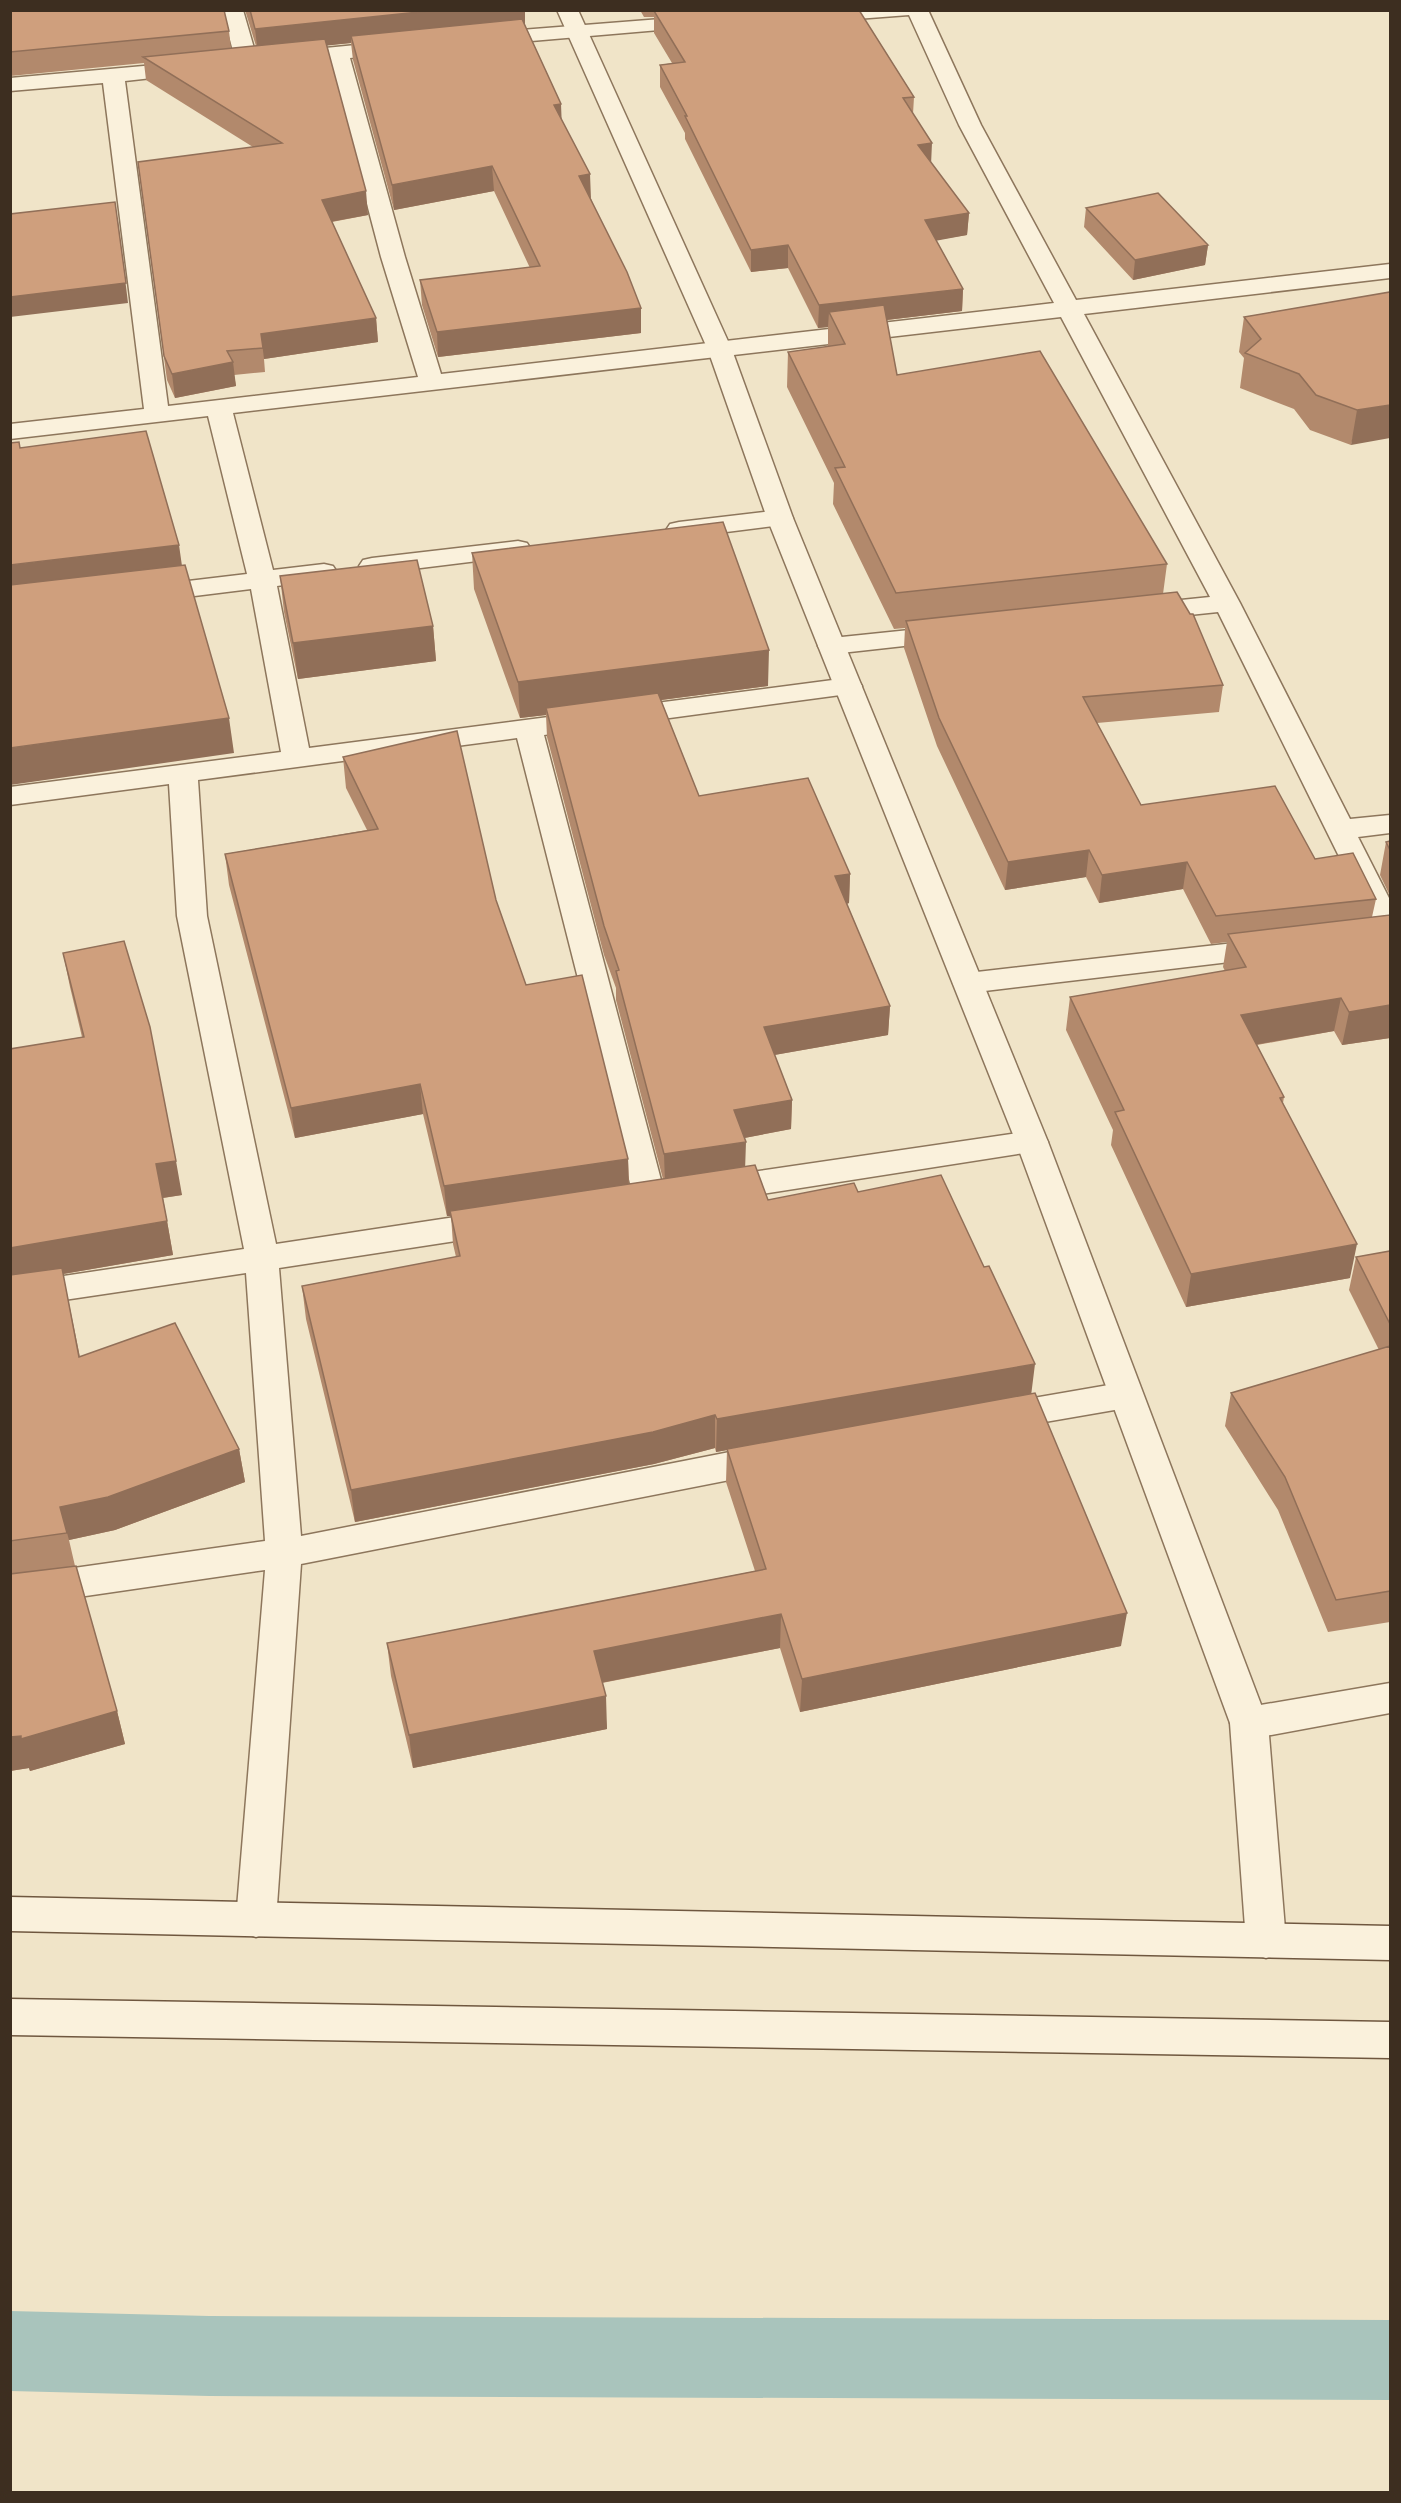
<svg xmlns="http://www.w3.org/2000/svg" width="1401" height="2503" viewBox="0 0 1401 2503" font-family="'Times New Roman',serif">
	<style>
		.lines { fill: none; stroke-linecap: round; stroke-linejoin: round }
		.canal { fill: #a9c4bc; fill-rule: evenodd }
		.minor-casing { stroke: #8d765c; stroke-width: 3 }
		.tertiary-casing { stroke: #8d765c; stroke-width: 3 }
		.secondary-casing { stroke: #6f573f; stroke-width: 3 }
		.minor { fill: #faf1dc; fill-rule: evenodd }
		.tertiary { fill: #faf1dc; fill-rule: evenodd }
		.secondary { fill: #faf1dc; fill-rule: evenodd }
		.wall { fill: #b2896c }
		.shaded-wall { fill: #916f58 }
		.building { fill: #cf9f7d; stroke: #916f58; stroke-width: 1.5 }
	</style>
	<rect width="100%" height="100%" fill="#f0e4c8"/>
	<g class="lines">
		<!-- canal -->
		<path class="canal" d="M10,2311L209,2316L1390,2320V2400L209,2396L10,2391Z"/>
		<!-- minor casing -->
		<g class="minor-casing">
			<path id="minor" d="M222,10H243L258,62L255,67H239L236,62Z
				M814,10H928L981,125L1076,300L1390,264V278L1084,314L1240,603L1350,819L1390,815V833L1358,837L1390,900V939L1379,936L1375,929L1218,612L1142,620L1133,618L1129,612L1133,606L1142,604L1210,597L1061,317L233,413L273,570L324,564L333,566L337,572L333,578L277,586L309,748L848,678L858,680L862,686L858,692L848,694L544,735L666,1199L661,1207L650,1211L639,1207L634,1199L517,738L198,780L207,916L276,1244L495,1211L507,1215L511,1223L507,1231L495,1235L279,1268L301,1536L770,1444L782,1448L787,1458L782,1468L770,1472L301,1564L276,1920L270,1932L256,1937L242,1932L236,1920L265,1570L10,1607V1577L265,1541L246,1273L10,1308V1284L244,1249L177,916L169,784L10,805V787L281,752L251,589L146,602L137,600L133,594L137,588L146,586L247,574L208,416L10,439V424L144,409L103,83L10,91V78L188,62L196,63L199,68L196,73L188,74L125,81L168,406L418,377L381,257L329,60L284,64L276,63L273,58L276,53L284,52L397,41L405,42L408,47L405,52L397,53L350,58L405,257L441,374L1054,303L959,125L909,15L817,22L810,20L806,16Z
				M699,16L706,18L710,22L706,26L484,45L476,44L473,39L476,34L484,33Z
				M780,510L789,512L793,518L789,524L679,538L670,536L666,530L670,524L679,522Z
				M518,541L527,543L531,549L527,555L372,574L363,572L359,566L363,560L372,558Z
				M948,626L958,628L962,634L958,640L832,654L822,652L818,646L822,640L832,638Z
				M1270,939L1281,942L1285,949L1281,956L968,993L957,990L953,983L957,976L968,973Z
				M1032,1131L1043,1134L1048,1142L1043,1150L718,1201L707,1197L702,1189L707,1181L718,1177Z
				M1126,1382L1138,1386L1143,1395L1138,1404L1126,1408L998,1430L986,1426L981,1417L986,1408L998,1404Z
				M1390,1683V1713L1249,1739L1236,1734L1230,1723L1236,1712L1249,1707Z"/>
		</g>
		<!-- tertiary casing -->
		<g class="tertiary-casing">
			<path id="tertiary" d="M557,10H578L732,350L793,518L1048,1142L1268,1723L1286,1941L1280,1953L1266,1958L1252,1953L1246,1941L1230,1723L1016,1142L767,518L708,350Z"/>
		</g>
		<!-- secondary casing -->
		<g class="secondary-casing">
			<path id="secondary" d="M10,1897L1390,1926V1960L10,1931Z
				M10,1999L1390,2022V2058L10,2035Z"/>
		</g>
		<!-- minor -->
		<use href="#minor" class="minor"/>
		<!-- tertiary -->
		<use href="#tertiary" class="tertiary"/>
		<!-- secondary -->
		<use href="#secondary" class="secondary"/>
	</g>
	<!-- wall -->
	<path class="wall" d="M10,10L229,31L231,49L256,46L245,10H525V25L561,104V118L641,333L438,357L422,305L420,280L530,268L494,191L394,210L353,60L351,43L327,45L368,215L332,222L376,318L378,342L264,359L265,372L234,375L236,386L175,398L167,380L138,162L253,147L146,80L144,63L10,76Z
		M640,10H859L914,97L913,114L931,163L969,213L967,235L936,240L963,289L962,311L887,320L897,375L1167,564L1163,594L1223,685L1219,712L1097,723L1141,805L1315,859L1376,899L1372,917L1390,915V1038L1342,1045L1334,1031L1257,1045L1284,1097L1283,1103L1350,1278L1186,1307L1111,1145L1113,1130L1066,1030L1070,997L1225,971L1223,967L1227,942L1211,944L1183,889L1099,903L1086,877L1005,890L937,746L904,648L905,628L894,629L833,504L834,483L787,387L788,352L828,347V327L818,328L788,268L751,272L685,139V133L660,87V65L672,63L654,33V17H644Z
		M1086,208L1208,245L1205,265L1133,280L1084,227Z
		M1390,292L1351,445L1310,430L1294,409L1240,388L1244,358L1239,352L1244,317Z
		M472,553L768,686L661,700L699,796L850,874L849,903L847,904L890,1006L888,1035L774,1055L792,1100L791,1129L744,1138L745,1166L768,1200L858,1192L1032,1394L1121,1646L800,1712L780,1648L602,1683L607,1729L413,1768L391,1676L387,1643L755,1571L726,1482L727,1450L716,1452L715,1448L654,1464L355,1522L306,1319L302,1286L456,1257L453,1244L451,1216H447L423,1114L295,1138L229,885L225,854L367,830L346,788L343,757L496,900L526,985L628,1159L629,1184L663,1179L616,1000V988L604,955L547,737L546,715L520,718L474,589Z
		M280,576L433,626L436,661L298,679L284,612Z
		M1390,841V896L1380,875L1386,842Z
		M63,953L182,1195L163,1198L173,1255L63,1274L80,1357L239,1449L245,1482L115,1530L69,1540L75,1566L117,1711L125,1744L30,1771L29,1768L10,1771V1049L82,1037L70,987Z
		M1390,1251V1622L1328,1632L1278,1510L1225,1426L1231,1393L1379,1350L1349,1290L1356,1257Z"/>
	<!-- shaded-wall -->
	<path class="shaded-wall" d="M438,10H525V25L351,36V43L258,53L255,29Z
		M561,104L562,129L554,105Z
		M932,143L931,165L918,145Z
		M492,166L494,191L394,210L392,185Z
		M590,174L591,199L579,176Z
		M366,191L368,215L324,223L322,200Z
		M969,213L967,235L924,243L925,220Z
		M118,221L128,303L10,317V297Z
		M788,245V268L751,272V250Z
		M1208,245L1205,265L1133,280L1135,260Z
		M963,289L962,311L836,326L829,312L828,327L818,328L819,305Z
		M641,308V333L438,357L437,332Z
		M376,318L378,342L264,359L261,334Z
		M233,362L236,386L175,398L172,374Z
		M1390,405V438L1351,445L1357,410Z
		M179,545L184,580L10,601V565Z
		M433,626L436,661L298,679L293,643Z
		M769,650L768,686L547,715L546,708V715L520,718L518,682Z
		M229,718L234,753L10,785V748Z
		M1089,850L1086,877L1005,890L1008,862Z
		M1187,862L1183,889L1099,903L1102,875Z
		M850,874L849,903L834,906L835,876Z
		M1341,998L1334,1031L1236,1048L1241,1015Z
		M1390,1005V1038L1342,1045L1349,1012Z
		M890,1006L888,1035L763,1057L764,1027Z
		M420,1084L423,1114L295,1138L291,1108Z
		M792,1100L791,1129L734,1140V1110Z
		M746,1142L745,1171L665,1183L664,1154Z
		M628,1159L629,1189L450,1211L451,1216H447L444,1186Z
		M176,1161L182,1195L162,1198L156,1164Z
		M167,1221L173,1255L63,1274L86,1391L10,1284V1248Z
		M1357,1244L1350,1278L1186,1307L1191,1274Z
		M1035,1364L1031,1396L716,1452L717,1419Z
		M715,1415V1448L654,1464L355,1522L351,1490Z
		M239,1449L245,1482L115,1530L69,1540L60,1507Z
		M1127,1613L1121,1646L800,1712L802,1679Z
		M781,1614L780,1648L595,1684L594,1651Z
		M606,1696L607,1729L413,1768L409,1735Z
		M117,1711L125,1744L30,1771L29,1768L10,1771V1737Z"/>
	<!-- building -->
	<path class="building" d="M10,10H224L229,31L10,52Z
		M250,10H438L255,29Z
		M669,10H859L914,97L903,98L932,143L918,145L969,213L925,220L963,289L819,305L788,245L751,250L685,116H687L660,65L685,62L654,11Z
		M522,19L561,104L554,105L590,174L579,176L627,272L641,308L437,332L420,280L540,266L492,166L392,185L351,36Z
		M325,39L366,191L322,200L376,318L261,334L263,348L227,351L233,362L172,374L164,356L138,162L282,143L143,57Z
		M1158,193L1208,245L1135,260L1086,208Z
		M115,202L126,283L10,297V214Z
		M1390,292V405L1357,410L1316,395L1299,374L1245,353L1261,339L1244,317Z
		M884,305L897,375L1040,351L1167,564L896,593L835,468L845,467L788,352L845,344L829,312Z
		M146,431L179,545L10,565V443L19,442L20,448Z
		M723,522L769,650L518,682L472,553Z
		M417,560L433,626L293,643L280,576Z
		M185,565L229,718L10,748V585Z
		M1177,592L1190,614H1193L1223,685L1083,697L1141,805L1275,786L1315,859L1353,853L1376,899L1216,916L1187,862L1102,875L1089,850L1008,862L939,718L906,621Z
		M658,693L699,796L808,778L850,874L835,876L890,1006L764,1027L792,1100L734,1110L746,1142L664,1154L616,971L619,970L604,926L546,708Z
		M457,731L496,900L526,985L582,975L628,1159L444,1186L420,1084L291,1108L225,854L378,829L343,757Z
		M1390,841V850L1386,842Z
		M1390,915V1005L1349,1012L1341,998L1241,1015L1284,1097L1280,1098L1357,1244L1191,1274L1115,1112L1124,1110L1070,997L1246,967L1228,934Z
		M124,941L150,1027L176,1161L156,1164L167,1221L10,1248V1049L84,1037L63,953Z
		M755,1165L768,1200L854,1183L858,1192L941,1175L984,1267L989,1266L1035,1364L717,1419L715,1415L653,1432L351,1490L302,1286L460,1256L450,1211Z
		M1390,1251V1324L1356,1257Z
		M62,1268L79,1357L175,1323L239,1449L108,1497L60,1507L67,1533L10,1541V1275Z
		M1390,1346V1591L1336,1600L1285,1477L1231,1393Z
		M1035,1393L1127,1613L802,1679L781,1614L594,1651L606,1696L409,1735L387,1643L766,1569L727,1449Z
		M76,1566L117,1711L21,1739V1736L10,1737V1574Z"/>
	<!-- border -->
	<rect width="1401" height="2503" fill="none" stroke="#3d2e20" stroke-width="24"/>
</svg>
